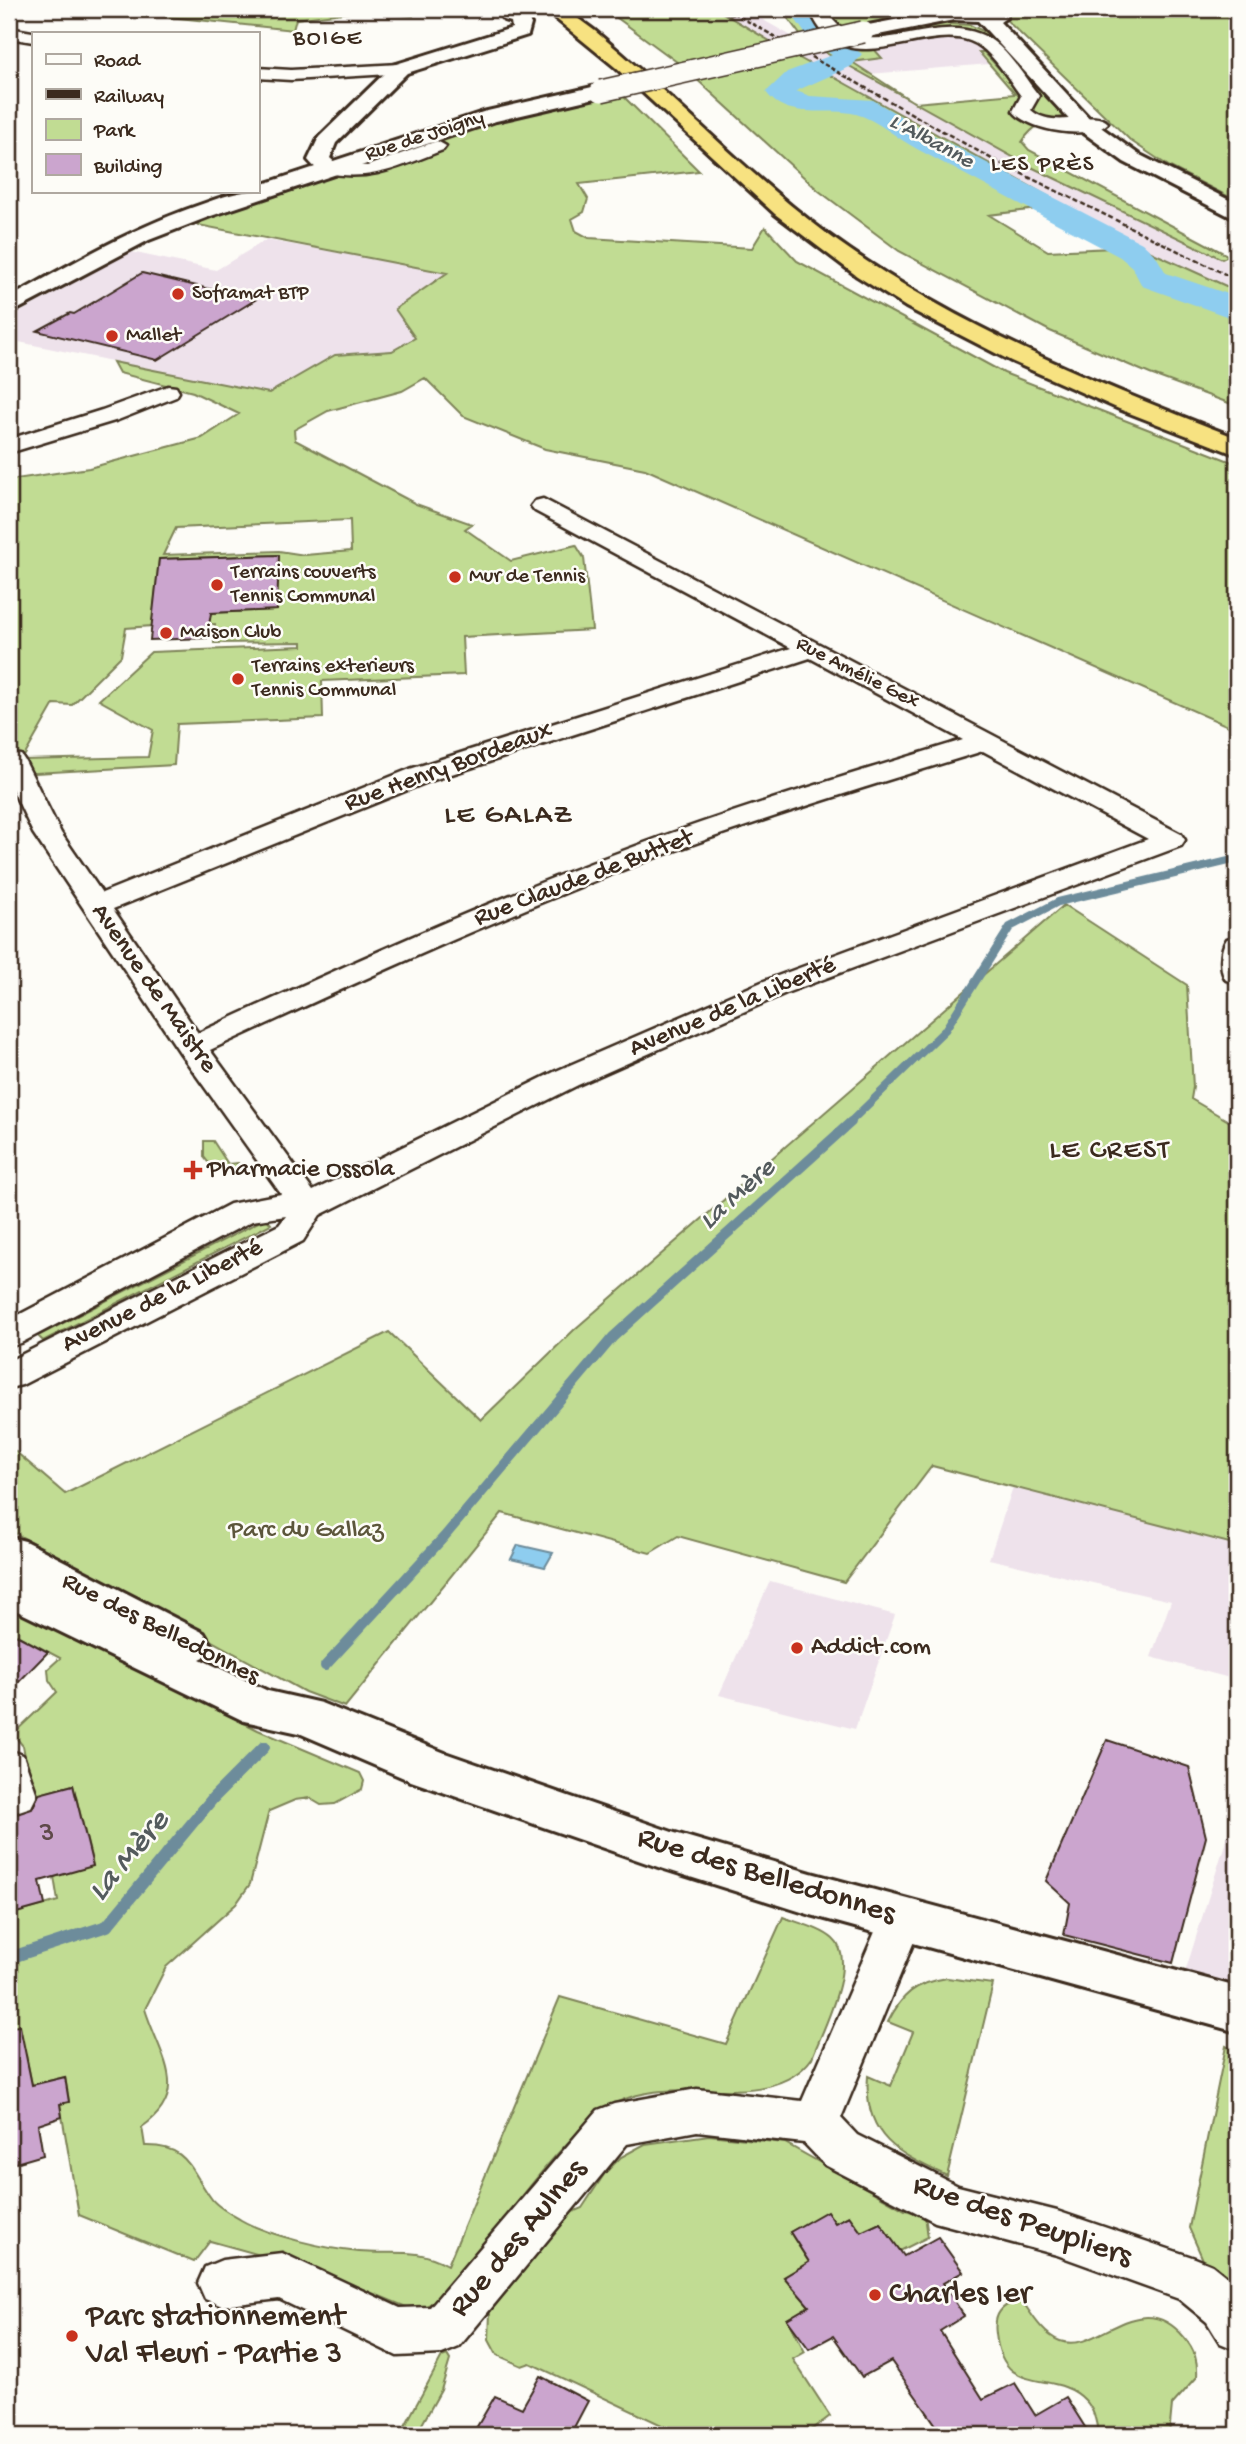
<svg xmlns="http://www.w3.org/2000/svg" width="1246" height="2444" viewBox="0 0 1246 2444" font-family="'Gochi Hand',sans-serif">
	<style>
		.built { fill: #eee2eb }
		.green { fill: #c1dc93; stroke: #7e8358; stroke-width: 2; fill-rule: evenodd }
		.water { fill: #8ecdef; stroke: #6d8c9b; stroke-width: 2 }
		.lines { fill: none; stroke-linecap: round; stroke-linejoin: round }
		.stream-far2 { stroke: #6d8c9b; stroke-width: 8 }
		.stream-far1 { stroke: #6d8c9b; stroke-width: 10 }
		.stream { stroke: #6d8c9b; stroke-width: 12 }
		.river { fill: #8ecdef; fill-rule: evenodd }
		.building { fill: #cba5ce; stroke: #3b2a1e; stroke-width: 2 }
		.minor-casing { stroke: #3b2a1e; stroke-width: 5 }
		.tertiary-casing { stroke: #3b2a1e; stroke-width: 6 }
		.secondary-casing { stroke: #3b2a1e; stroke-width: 6 }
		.motorway-casing { stroke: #3b2a1e; stroke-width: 6 }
		.minor { fill: #fdfcf7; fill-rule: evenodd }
		.tertiary { fill: #fdfcf7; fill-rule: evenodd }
		.secondary { fill: #fdfcf7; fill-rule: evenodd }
		.motorway { fill: #f7e281; fill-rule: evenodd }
		.rail { stroke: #3b2a1e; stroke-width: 2.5; stroke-dasharray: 5 2.5; stroke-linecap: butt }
		.secondary-bridge-casing { stroke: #3b2a1e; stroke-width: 24; stroke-linecap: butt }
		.secondary-bridge { stroke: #fdfcf7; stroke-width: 21 }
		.poi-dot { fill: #c8321e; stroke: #fdfcf7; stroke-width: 2.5 }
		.labels { text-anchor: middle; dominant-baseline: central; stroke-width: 5; stroke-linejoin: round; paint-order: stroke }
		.far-street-label { font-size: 21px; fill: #3b2a1e; stroke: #fdfcf7 }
		.far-poi-label { font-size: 21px; fill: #3b2a1e; stroke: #fdfcf7; text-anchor: start }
		.far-neighbourhood-label { font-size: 23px; letter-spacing: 2px; fill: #3b2a1e; stroke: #fdfcf7 }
		.far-water-label { font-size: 23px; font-style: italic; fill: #545b5d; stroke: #fdfcf7 }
		.street-label { font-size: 26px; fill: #3b2a1e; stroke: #fdfcf7 }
		.poi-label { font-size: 26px; fill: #3b2a1e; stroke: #fdfcf7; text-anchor: start }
		.park-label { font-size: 26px; fill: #5c563b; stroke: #fdfcf7 }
		.neighbourhood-label { font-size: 28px; letter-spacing: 2px; fill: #3b2a1e; stroke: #fdfcf7 }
		.water-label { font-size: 28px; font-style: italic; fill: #545b5d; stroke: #fdfcf7 }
		.near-number-label { font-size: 28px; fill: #5f494a }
		.near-street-label { font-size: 32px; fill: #3b2a1e; stroke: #fdfcf7 }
		.near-poi-label { font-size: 32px; fill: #3b2a1e; stroke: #fdfcf7; text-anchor: start }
		.near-water-label { font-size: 33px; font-style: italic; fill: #545b5d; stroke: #fdfcf7 }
	</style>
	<rect width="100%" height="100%" fill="#fdfcf7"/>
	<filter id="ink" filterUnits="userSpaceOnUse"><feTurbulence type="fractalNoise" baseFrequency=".0143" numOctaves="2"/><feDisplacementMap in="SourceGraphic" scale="14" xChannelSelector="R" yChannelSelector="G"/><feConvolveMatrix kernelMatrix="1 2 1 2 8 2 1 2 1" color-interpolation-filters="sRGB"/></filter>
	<g filter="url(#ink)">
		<!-- built -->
		<path class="built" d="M716,9H744L802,42L780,47Z
			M938,37H962L978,44L984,52L980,53L990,64L869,74L852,62L881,58L873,48Z
			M817,48L1027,165L1222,259L1237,263V291L1138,246L792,54Z
			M266,240L448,272L415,338L392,351L335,355L269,393L9,340V318L131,252L216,270Z
			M1013,1487L1237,1545V1680L1151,1657L1171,1601L989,1559Z
			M770,1581L895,1615L855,1729L719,1695Z
			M1237,1805V2010L1178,1995Z"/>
		<!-- green -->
		<path class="green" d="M93,9H450L414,11L413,16L358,11L296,19L293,30Z
			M605,9H716L780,47L681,65Z
			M781,9H813L832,34L804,40Z
			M823,9H943L840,32Z
			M995,9H1237V201L1170,167L1131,141Z
			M938,23L970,25L990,34L1067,117C1047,118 1033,125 1022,142L1029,150L1229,256L1222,259L1027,165L817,48ZM964,32L984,37L1022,94L984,52H979L1015,94L915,103L852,62L882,58L873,48Z
			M792,54L1138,246L1237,291V406L1150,374L1050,331L899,251L819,191L692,75ZM1037,209L1111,247L1112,248L1048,251L989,215Z
			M623,96L699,171L579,184L588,199L584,212L572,219L576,231L589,238L752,248L765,227L797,261L1004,373L1237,464V730L645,469L545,449L463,416L425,378L402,391L328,411L294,430L295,440L416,504L472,524L465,529L511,561L576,545L584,558L592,630L462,637L464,675L322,681L323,718L177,724L174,765L18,774L14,764L9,765V480L89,468L202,438L239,414L193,392L119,373L113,362L269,393L335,355L392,351L415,338L395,309L447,273L193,224L234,207L499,120L585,97ZM350,520L351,551L305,555L279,551L163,555L176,528ZM279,555L276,610L163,615L162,626L215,624L214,643L302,642V646L151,652L99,700L153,730L148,757L22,760L54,704L72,705L121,656L126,628L152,626L159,559Z
			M1064,905L1187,985L1193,1087L1191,1099L1237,1126V1545L932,1466L844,1582L678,1536L650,1553L502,1513L345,1707L305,1692L9,1530V1446L65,1494L389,1332L481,1420L575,1329Z
			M204,1141H213L228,1164L238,1163L243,1166C230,1173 212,1170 204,1157Z
			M266,1218L271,1224L43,1341L38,1336Z
			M9,1604L258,1730L360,1773L364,1781L362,1789L335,1804L321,1805L309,1798L295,1800L269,1811L250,1884L236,1904L166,1967L145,2009C159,2055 193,2092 142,2127L145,2146C188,2145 189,2168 211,2198C217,2207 231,2214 241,2220C269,2236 327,2249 359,2252C394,2255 416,2247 448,2265L560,1997L726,2044L783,1917C798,1923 821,1928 833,1939C859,1961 822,2031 812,2058C769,2119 662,2065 603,2111C561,2143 529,2188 496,2229C473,2259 453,2297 416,2311L321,2272L210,2241L194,2262L79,2215L60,2104L69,2101L65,2077L32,2085L26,2055L9,2060V1915L58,1901L54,1877L93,1865L73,1785L33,1796L23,1746L13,1734L57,1692L49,1680L48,1669L60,1658L9,1631Z
			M947,1978L993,1984L947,2176C899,2154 863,2137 868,2076L891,2086L913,2032L888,2022C902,1994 915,1983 947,1978Z
			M1226,2046L1237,2052V2282L1204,2262L1189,2228Z
			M709,2135L785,2143L905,2210L925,2215L928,2237L900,2251L880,2223L861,2232L849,2216L835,2223L827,2212L790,2232L809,2262L784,2277L809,2306L788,2319L805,2352L793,2359L830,2416L805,2435H683L530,2363L522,2366L497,2355L489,2340L490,2312L505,2283L556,2219L582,2208L605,2173L621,2157L645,2144Z
			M1020,2298C1031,2313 1042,2334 1060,2341C1098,2355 1139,2284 1184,2337C1195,2350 1198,2361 1197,2377L1172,2405L1169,2435H1098C1097,2423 1094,2409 1085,2400C1055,2368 1003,2399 996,2334C993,2313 1002,2306 1020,2298Z
			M447,2355L450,2360L441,2390L416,2435H400L442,2357Z"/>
		<!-- water -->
		<path class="water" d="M518,1545L553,1553L545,1567L511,1559Z"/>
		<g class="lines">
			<!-- stream-far2 -->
			<path class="stream-far2" d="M849,1123L945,1030L1010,927L1058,902L1237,859"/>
			<!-- stream-far1 -->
			<path class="stream-far1" d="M325,1666L444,1537L613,1337L851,1122"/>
			<!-- stream -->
			<path class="stream" d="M9,1958L107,1926L213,1798L264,1747"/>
			<!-- river -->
			<path class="river" d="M788,9H813L827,29L862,54L852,66L796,91L810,96L873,100L927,132L1142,243L1156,256L1166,273L1237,297V320L1142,286L1132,267L1120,257C1052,221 984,185 917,149C898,139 877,120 856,114C827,106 787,122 766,92L787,72L832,55L809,39Z"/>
		</g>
		<!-- building -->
		<path class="building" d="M142,273L255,300L157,360L37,331L70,313L74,314Z
			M279,555L277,610L211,613L207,638L150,640L159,559Z
			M9,1631L48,1652L9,1692Z
			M1107,1740L1189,1767L1206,1837L1173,1963L1064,1935L1070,1903L1046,1881Z
			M73,1785L93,1866L40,1881L45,1905L9,1915V1812L17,1814L32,1809L39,1794Z
			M20,2026L32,2085L65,2077L69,2102L60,2104L62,2117L38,2125L43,2155L9,2165V2027Z
			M827,2211L835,2223L849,2216L861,2232L880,2223L904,2256L938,2237L963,2272L943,2283L964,2316L940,2331L983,2399L1015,2383L1035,2415L1066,2397L1090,2435H943L891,2361L862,2377L833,2336L809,2349L787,2319L809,2306L784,2277L809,2262L790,2232Z
			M540,2376L588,2401L570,2435H472L495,2396L522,2408Z"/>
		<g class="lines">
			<!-- minor casing -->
			<g class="minor-casing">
				<path id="minor" d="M719,9H739L731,14Z
					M809,9H825C863,71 924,12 980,34C1004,43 1021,73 1036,92L1039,96L1031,110C1054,131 1094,108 1108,123C1091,141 1028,131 1013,111L1021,96C1008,79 992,49 970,41C925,25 862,73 823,32C817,26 813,16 809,9Z
					M9,28L38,33H33V42L9,38Z
					M400,64L406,65L408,69L406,73L291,80L257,78V68L291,70Z
					M437,141L446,146L443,150C401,166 370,183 324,172L321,168L330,163L367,166Z
					M168,386L176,387L179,392L176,397L118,420L9,453V439L102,410Z
					M543,499L1181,834L1185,840L1181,846L786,993L578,1085L320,1215L303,1241L22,1385L9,1388V1361L279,1225L286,1216L252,1221L21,1343L9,1347V1320L230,1204L281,1194L181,1054L33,833L9,782V754L21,755L25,761L61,833L102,893L410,769L791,648L535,511L531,506L535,501ZM810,658L963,740C854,773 744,806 636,846C487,901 342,967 198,1033L113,909L430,781ZM983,751L1148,839L764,981L556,1071L313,1191L210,1050C357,982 505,914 657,857C764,818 874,784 983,751Z
					M1237,936V983L1226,980C1219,970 1220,949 1227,939Z
					M9,1750L23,1755L37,1795L31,1807L16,1812L9,1809Z
					M902,1899L917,1904L924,1917L841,2118L857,2135L958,2186L1057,2211L1195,2258L1212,2265L1237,2285V2350L1220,2343L1207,2322L1179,2299L1057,2255L935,2222L825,2165L804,2143L697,2131L627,2144L459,2347L442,2354L397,2356L279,2299L222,2306L205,2299L198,2283L205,2267L222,2260L282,2253L400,2308L430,2307L598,2110L614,2104L697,2089L802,2101L887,1904Z"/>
			</g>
			<!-- tertiary casing -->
			<g class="tertiary-casing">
				<path id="tertiary" d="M496,9H521L531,24L528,35L407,73L336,143L330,158L341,168L337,172C325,175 316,170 308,160L319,137L393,65L512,28L511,22L504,20Z"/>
			</g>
			<!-- secondary casing -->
			<g class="secondary-casing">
				<path id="secondary" d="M952,9H987L1005,13L1007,17L1000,22L1091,120L1138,154L1237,204V220L1124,162L1077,128L978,21L954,20L863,38L854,32L863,26Z
					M601,85L608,87L611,91L608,95L496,121L211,216L149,240L9,314V298C73,263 135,226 205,203C222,197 239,191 257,191V186L483,112Z
					M9,1537L25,1541L204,1633L211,1645L204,1657L200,1659L268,1691L321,1703L445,1753L675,1833L811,1873L1237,1987V2032L811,1915L658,1867L411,1781L299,1733L244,1721L9,1607Z"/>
			</g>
			<!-- motorway casing -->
			<g class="motorway-casing">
				<path id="motorway" d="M544,9H565L595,31C674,96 744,172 826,233C951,325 1094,382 1237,438V455L1119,409L1011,361L906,307L857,276L775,214L615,67Z"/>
			</g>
			<!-- minor -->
			<use href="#minor" class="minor"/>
			<!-- tertiary -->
			<use href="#tertiary" class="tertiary"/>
			<!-- secondary -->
			<use href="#secondary" class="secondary"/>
			<!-- motorway -->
			<use href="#motorway" class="motorway"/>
			<!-- rail -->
			<path class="rail" d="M726,9L992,159L1237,280"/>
			<!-- secondary-bridge casing -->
			<g class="secondary-bridge-casing">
				<path id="secondary-bridge" d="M601,91L863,32"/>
			</g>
			<!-- secondary-bridge -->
			<use href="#secondary-bridge" class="secondary-bridge"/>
		</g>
	</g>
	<!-- markers -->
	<g class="poi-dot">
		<circle cx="178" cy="294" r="7"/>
		<circle cx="112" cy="336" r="7"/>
		<circle cx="455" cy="577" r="7"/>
		<circle cx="217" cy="585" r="7"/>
		<circle cx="166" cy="633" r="7"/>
		<circle cx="238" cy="679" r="7"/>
		<path d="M189.5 1159.5h7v7h7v7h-7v7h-7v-7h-7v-7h7z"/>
		<circle cx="797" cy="1648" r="7"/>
		<circle cx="875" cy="2295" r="7"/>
		<circle cx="72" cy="2336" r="7"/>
	</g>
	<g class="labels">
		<!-- far-street labels -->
		<g class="far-street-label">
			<text transform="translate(425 137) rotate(-18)">Rue de Joigny</text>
			<text transform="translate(857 674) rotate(27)">Rue Amélie Gex</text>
		</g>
		<!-- far-poi labels -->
		<g class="far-poi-label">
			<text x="192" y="294">Soframat BTP</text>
			<text x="126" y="336">Mallet</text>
			<text x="231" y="573">Terrains couverts<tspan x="231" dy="24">Tennis Communal</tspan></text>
			<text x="469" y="577">Mur de Tennis</text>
			<text x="180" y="633">Maison Club</text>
			<text x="252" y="667">Terrains exterieurs<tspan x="252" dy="24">Tennis Communal</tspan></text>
		</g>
		<!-- far-neighbourhood labels -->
		<g class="far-neighbourhood-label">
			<text x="328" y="39">BOIGE</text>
			<text x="1043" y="165">LES PRÈS</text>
		</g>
		<!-- far-water labels -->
		<g class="far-water-label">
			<text transform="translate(931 142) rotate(28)">L'Albanne</text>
		</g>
		<!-- street labels -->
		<g class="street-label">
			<text transform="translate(449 768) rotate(-20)">Rue Henry Bordeaux</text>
			<text transform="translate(584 879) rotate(-21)">Rue Claude de Buttet</text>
			<text transform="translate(153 989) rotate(55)">Avenue de Maistre</text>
			<text transform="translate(733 1008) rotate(-23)">Avenue de la Liberté</text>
			<text transform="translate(163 1297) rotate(-27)">Avenue de la Liberté</text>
			<text transform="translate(160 1630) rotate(27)">Rue des Belledonnes</text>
		</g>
		<!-- poi labels -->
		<g class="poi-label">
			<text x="207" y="1170">Pharmacie Ossola</text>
			<text x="811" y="1648">Addict.com</text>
		</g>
		<!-- park labels -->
		<g class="park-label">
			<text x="306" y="1531">Parc du Gallaz</text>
		</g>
		<!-- neighbourhood labels -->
		<g class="neighbourhood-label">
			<text x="509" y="816">LE GALAZ</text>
			<text x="1110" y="1151">LE CREST</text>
		</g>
		<!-- water labels -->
		<g class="water-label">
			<text transform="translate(738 1195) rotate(-42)">La Mère</text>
		</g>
		<!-- near-number labels -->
		<g class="near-number-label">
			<text x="47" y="1834">3</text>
		</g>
		<!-- near-street labels -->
		<g class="near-street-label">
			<text transform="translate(766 1877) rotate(17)">Rue des Belledonnes</text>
			<text transform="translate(1022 2222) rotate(19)">Rue des Peupliers</text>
			<text transform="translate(519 2239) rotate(-50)">Rue des Aulnes</text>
		</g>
		<!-- near-poi labels -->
		<g class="near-poi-label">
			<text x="889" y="2295">Charles Ier</text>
			<text x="86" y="2318">Parc stationnement<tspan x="86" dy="37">Val Fleuri - Partie 3</tspan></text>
		</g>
		<!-- near-water labels -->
		<g class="near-water-label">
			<text transform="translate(130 1857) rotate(-50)">La Mère</text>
		</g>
	</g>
	<!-- margin -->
	<rect width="1246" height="2444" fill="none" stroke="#fdfcf7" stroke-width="35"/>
	<rect x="18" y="18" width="1211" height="2409" fill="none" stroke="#3b2a1e" stroke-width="2.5" filter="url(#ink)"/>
	<!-- legend -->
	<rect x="32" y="32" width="228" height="161" fill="#fdfcf7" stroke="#afa8a0" stroke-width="2"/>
	<rect x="46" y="54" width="35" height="10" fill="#fdfcf7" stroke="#afa8a0" stroke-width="2"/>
	<text x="94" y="66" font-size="21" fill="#3b2a1e">Road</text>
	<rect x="46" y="89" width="35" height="10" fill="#3b2a1e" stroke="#afa8a0" stroke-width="2"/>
	<text x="94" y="102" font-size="21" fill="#3b2a1e">Railway</text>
	<rect x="46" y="119" width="35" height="21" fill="#c1dc93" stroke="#afa8a0" stroke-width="2"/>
	<text x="94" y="136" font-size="21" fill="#3b2a1e">Park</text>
	<rect x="46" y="154" width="35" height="21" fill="#cba5ce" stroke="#afa8a0" stroke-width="2"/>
	<text x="94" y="172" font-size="21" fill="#3b2a1e">Building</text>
</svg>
